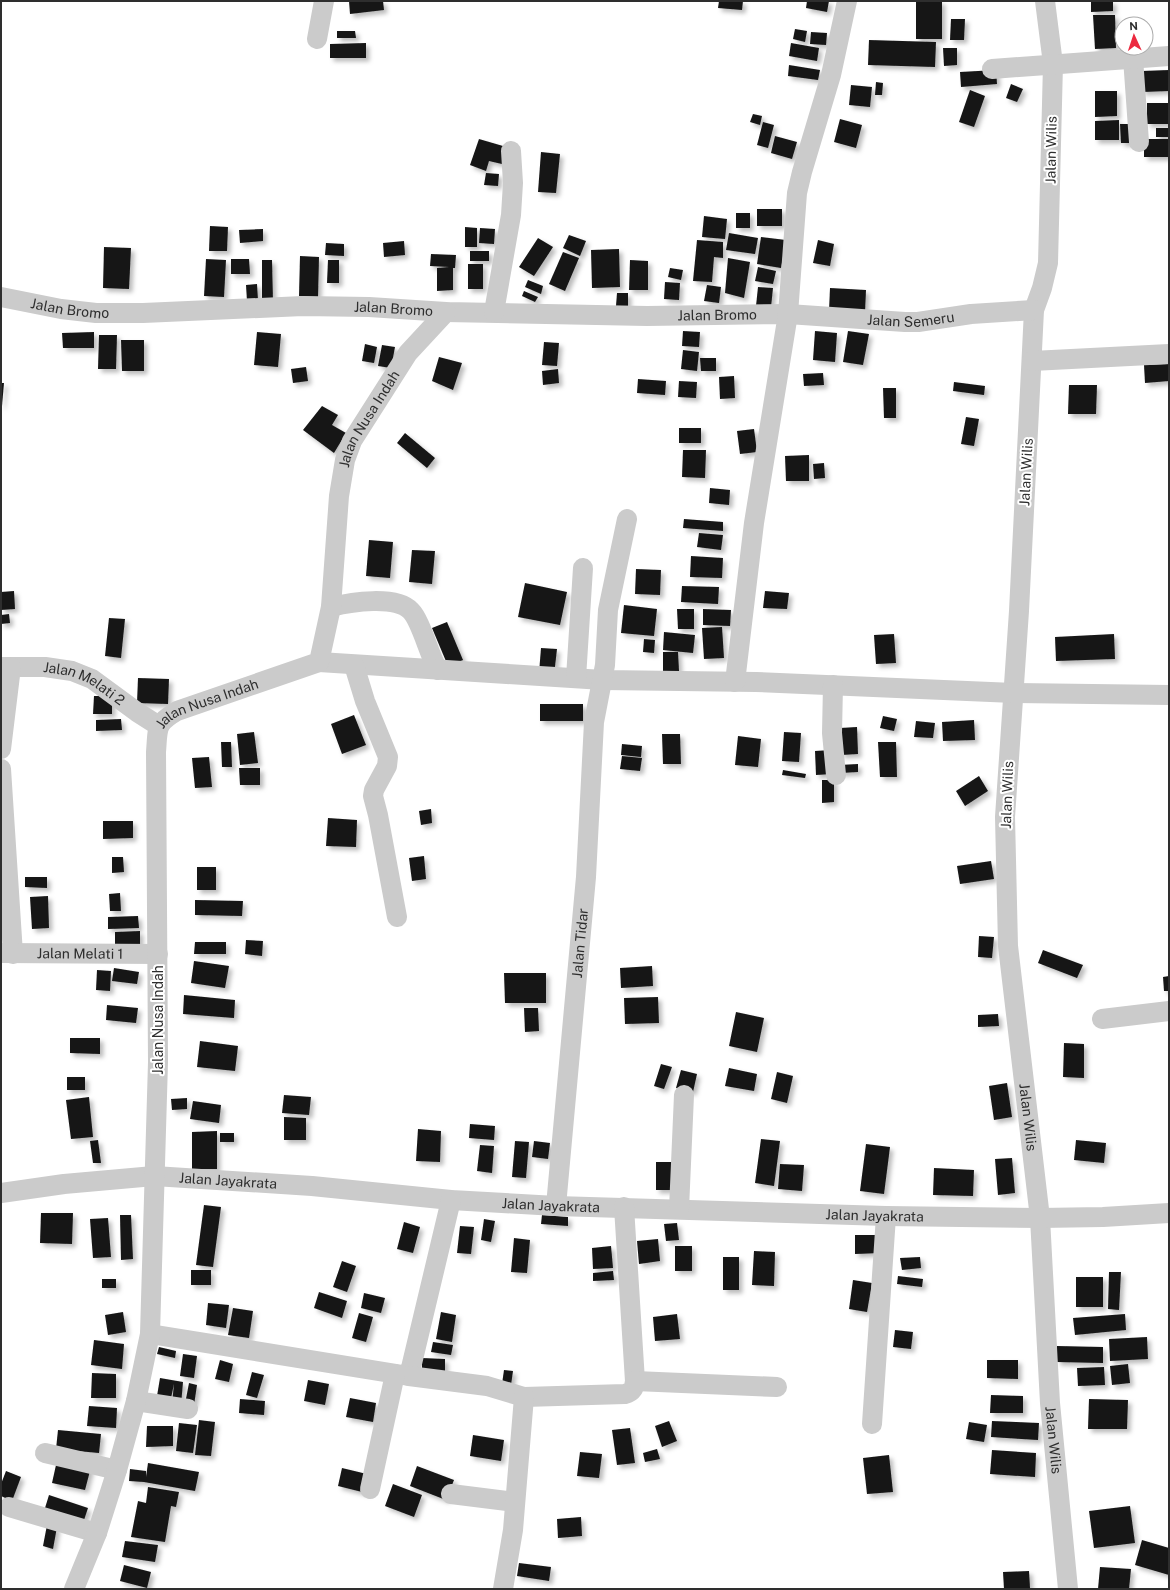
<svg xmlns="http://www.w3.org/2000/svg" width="1170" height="1590" viewBox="0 0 1170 1590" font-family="'Public Sans',sans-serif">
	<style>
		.building { fill: #151515; filter: url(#shadow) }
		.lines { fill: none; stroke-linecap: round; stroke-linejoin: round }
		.minor { stroke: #cbcbcb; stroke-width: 20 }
		.labels { text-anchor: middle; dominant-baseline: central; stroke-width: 4; stroke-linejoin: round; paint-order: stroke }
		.street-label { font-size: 14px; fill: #2e2e2e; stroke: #fff }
	</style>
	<defs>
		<filter id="shadow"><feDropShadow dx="3.5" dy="3.5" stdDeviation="2" flood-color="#0004"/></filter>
	</defs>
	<rect width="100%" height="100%" fill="#fff"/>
	<!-- building -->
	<path class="building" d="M349,1H383L384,10L350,14Z
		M719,1H743L742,10L718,8Z
		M807,1H829L827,12L806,8Z
		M916,1H942V39H916Z
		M1091,1H1113V11L1091,12Z
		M1093,15H1115L1116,48L1095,49Z
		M951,19H965L964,40H950Z
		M795,29L807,31L805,42L793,39Z
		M337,31H355L356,38H337Z
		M811,32L827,33L826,45L810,44Z
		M869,40L936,42L935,67L868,65Z
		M366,43V58H330V44Z
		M791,43L819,48L817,61L789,56Z
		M943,48H957V65L944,66Z
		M789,65L820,70L818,80L788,76Z
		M996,70L997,84L961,87L960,72Z
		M1169,70V91L1142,92V71Z
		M876,82L883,83L882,95H875Z
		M1011,84L1023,89L1017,102L1006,98Z
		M851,85L872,87L870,107L849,105Z
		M970,90L985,96L974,127L959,122Z
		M1095,91H1117V116L1095,117Z
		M1147,103H1169V124H1147Z
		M753,114L762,116L760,125L750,122Z
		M840,119L862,125L856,148L834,142Z
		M1119,120V140H1095V121Z
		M763,122L774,125L768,148L757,145Z
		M1120,124H1131V143H1121Z
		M1156,128H1169V137H1156Z
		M775,136L797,142L792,159L771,153Z
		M479,139L503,146L502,164L489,161L486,171L470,165Z
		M1144,139H1169V157H1144Z
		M541,152L560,154L556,193L538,192Z
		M486,173L499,174L498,186L484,185Z
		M757,209H782V226H757Z
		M736,213H750V228H736Z
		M704,216L727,219L725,239L702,237Z
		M210,226L228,227L227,251H209Z
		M465,227L477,228V247H465Z
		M480,228L495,229L494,244L479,243Z
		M263,229V241L240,243L239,230Z
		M729,233L758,238L755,254L726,250Z
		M569,235L586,241L580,256L563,248Z
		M761,237L786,240L781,268L757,264Z
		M538,238L553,247L534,276L519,267Z
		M697,240L723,242V258L714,257L712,282L693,281Z
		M818,240L834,244L830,266L813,263Z
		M404,241L405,255L384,257L383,243Z
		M326,243L344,244V256L325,255Z
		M104,247L131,248L129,289L103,288Z
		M619,249L620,287L592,288L591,250Z
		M470,251H489V261H470Z
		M563,252L579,258L565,291L549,284Z
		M431,254L456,255L455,268H453V290L437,291V268L449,267L430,266Z
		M300,256L319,257L318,297L299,296Z
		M728,258L750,262L744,298L725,293Z
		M206,259L226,260L224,297L204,296Z
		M231,259H249L250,274H231Z
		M262,260H272L273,302H262Z
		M328,260H339V283H327Z
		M630,260L648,261V290H629Z
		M468,264H483V289H468Z
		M758,267L776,271L773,284L755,281Z
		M670,268L683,270L681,280L668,277Z
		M528,280L543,286L541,294L525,287Z
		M665,282L680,283L679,300L664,299Z
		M257,284L258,301H247L246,285Z
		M707,285L721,287L719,303L704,301Z
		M758,287L773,288L771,307L756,306Z
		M830,288L866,290L865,312L829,311Z
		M524,291L538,297L535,302L522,296Z
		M617,293H628V306H616Z
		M683,331L700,332L699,347L682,346Z
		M815,331L837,333L835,362L813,360Z
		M848,331L869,334L863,365L843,362Z
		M94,332V348H63L62,333Z
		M257,332L281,334L278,367L254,365Z
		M99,335H117L116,369H98Z
		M121,340H144V371H122Z
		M544,342L559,343L557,366L542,365Z
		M365,344L377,347L374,363L362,361Z
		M382,345L395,347L391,368L378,366Z
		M683,350L699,352L697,371L681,369Z
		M439,357L462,363L453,390L432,381Z
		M700,358H716V371H701Z
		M1169,364V381L1145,383L1144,365Z
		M306,367L308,381L293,383L291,369Z
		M558,369L559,383L543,385L542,371Z
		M823,373L824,385L804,386L803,374Z
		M734,376L735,398L720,399L719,377Z
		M638,379L666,381L665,395L637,393Z
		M679,381L697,382L696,398L678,397Z
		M954,382L985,386L984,395L953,391Z
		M1,383H4L2,406H1Z
		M1069,385H1097L1096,414H1068Z
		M883,388H896V418H884Z
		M322,406L338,415L332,425L346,433L334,453L303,430Z
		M966,417L979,419L974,446L961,444Z
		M679,428H701V443H679Z
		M754,429L757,452L740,454L737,431Z
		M405,433L435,458L427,468L397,443Z
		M683,450H706L705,478L682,477Z
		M809,455V481H786L785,456Z
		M824,463L825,478L814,479L813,464Z
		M710,488L730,490L729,505L709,503Z
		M684,519L723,522V531L683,528Z
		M699,533L723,535L721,550L697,547Z
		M369,540L393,542L390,578L366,576Z
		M412,550L435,551L432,584L409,582Z
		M691,556L723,558L722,578L690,577Z
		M636,569L661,570L660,595L635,594Z
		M525,583L567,592L560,625L518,617Z
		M682,586L719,587L718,604L681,602Z
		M14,591L15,609L1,610V592Z
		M765,591L789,593L787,609L763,608Z
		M624,605L657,609L654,636L621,633Z
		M677,609H694V629H678Z
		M703,609L731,610L730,626L703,625Z
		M9,614L10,623L1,624V615Z
		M109,618L125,619L121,658L105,656Z
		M447,622L463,660L448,666L432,628Z
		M722,627L724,658L704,659L702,628Z
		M664,632L695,635L693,653L663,650Z
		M894,634L896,663L876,664L874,635Z
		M1114,634L1115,659L1056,661L1055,637Z
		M644,639L655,640L654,653L643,652Z
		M541,648L557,649L554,675L539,673Z
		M663,652H678L679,671H663Z
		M138,678L169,679L168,704L137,703Z
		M94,696H112V714H93Z
		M540,704H583V721H540Z
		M354,715L366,745L342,754L331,724Z
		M883,716L897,719L894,731L880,728Z
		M121,719L122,730L96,731V720Z
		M974,720L975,740L943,741L942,722Z
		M916,721L935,723L933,738L914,737Z
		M857,727L858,754L841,755L840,728Z
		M254,732L258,763L240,765L237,734Z
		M784,732L801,733L799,762L782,761Z
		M662,734H680L681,764H663Z
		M738,736L761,739L758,767L735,765Z
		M221,742H231L232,767H222Z
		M878,742H896L897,777H880Z
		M622,744L642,746L641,757L621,755Z
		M831,750L832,774L816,775L815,751Z
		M622,756L642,758L640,771L620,769Z
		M209,757L212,787L195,788L192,758Z
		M858,764V772L840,773L839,765Z
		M239,768H260V785H240Z
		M783,770L806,774L805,778L782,775Z
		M979,776L988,791L965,806L956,791Z
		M822,780H834V802L822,803Z
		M431,809L432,823L421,825L419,811Z
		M328,818L357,820L356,847L326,846Z
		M103,821H133V838L103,839Z
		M424,856L426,879L412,881L409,858Z
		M112,857H123L124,872L112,873Z
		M991,861L994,879L960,884L957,866Z
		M197,867H216V890H197Z
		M25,877H47V888L25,887Z
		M120,893L121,911H110L109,894Z
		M48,896L49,928L32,929L30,897Z
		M195,900L243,901L242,916L195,915Z
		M138,916L139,928L108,929V917Z
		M140,931V948L115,949V932Z
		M979,936L994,937L992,958L978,957Z
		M246,940L263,941L262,956L245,954Z
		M195,942H226V954H194Z
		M1043,950L1083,965L1077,978L1038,963Z
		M194,961L229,966L225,988L191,983Z
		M652,966L653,986L621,988L620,968Z
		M114,968L139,972L137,984L112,981Z
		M97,970L111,971L110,991L96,990Z
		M504,973H546V1003H505Z
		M1169,976V991H1164L1163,977Z
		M184,995L235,1000L234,1018L183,1014Z
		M658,997L659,1023L625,1024L624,998Z
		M107,1005L138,1008L136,1023L106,1020Z
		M524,1008H538L539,1031L525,1032Z
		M736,1012L764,1018L757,1052L729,1046Z
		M998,1014L999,1026L978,1027V1015Z
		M70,1038H100V1054L70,1053Z
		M200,1041L238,1046L235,1071L197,1067Z
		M1064,1043L1084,1044V1078L1063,1077Z
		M661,1064L672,1067L664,1089L654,1086Z
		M729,1068L757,1074L754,1091L725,1086Z
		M681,1070L697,1074L693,1092L676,1088Z
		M777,1072L793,1076L787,1103L771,1099Z
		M67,1077H85V1090H67Z
		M1007,1083L1012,1117L994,1120L989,1086Z
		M284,1095L311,1097L309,1115L282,1113Z
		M89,1097L93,1137L71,1139L66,1100Z
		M187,1098V1109L172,1110L171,1099Z
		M193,1101L221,1105L219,1123L190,1119Z
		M284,1117L306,1118V1140H284Z
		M470,1124L495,1126L494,1140L469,1138Z
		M418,1129L441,1131L440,1162L416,1161Z
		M217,1131V1169H192V1132Z
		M220,1133H234V1142H220Z
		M761,1139L780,1141L774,1186L755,1183Z
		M98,1140L101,1163H93L90,1141Z
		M1076,1140L1106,1143L1104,1163L1074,1160Z
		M515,1141L529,1142L526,1178L512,1177Z
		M534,1141L550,1143L548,1159L532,1157Z
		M866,1144L890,1147L884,1194L860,1191Z
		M480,1145L494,1146L492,1173L477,1171Z
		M1012,1158L1015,1193L998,1195L995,1159Z
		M656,1162H673V1190H656Z
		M780,1164L804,1165L802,1191L778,1189Z
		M934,1168L974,1170L973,1196L933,1195Z
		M204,1205L221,1207L213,1267L196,1265Z
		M41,1213H73L72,1244L40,1243Z
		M120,1215H131L133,1259L121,1260Z
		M542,1215L568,1217V1226L541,1224Z
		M108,1218L111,1257L93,1258L90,1219Z
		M484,1219L495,1221L491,1242L481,1240Z
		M404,1222L420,1227L413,1253L397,1249Z
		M677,1223L679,1240L666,1241L664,1224Z
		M460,1226L474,1227L471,1254L457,1253Z
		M855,1235H881V1253L855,1254Z
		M514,1238L530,1240L527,1273L511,1272Z
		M658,1239L660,1261L639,1264L637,1241Z
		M611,1246L613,1268L593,1269L592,1248Z
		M675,1246H692V1271H675Z
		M754,1251L775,1252L774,1286L752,1285Z
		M723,1257H739V1290H723Z
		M920,1257L921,1268L902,1270L900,1258Z
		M342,1261L356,1266L347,1292L333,1287Z
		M191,1270H211V1285H191Z
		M613,1271L614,1280L593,1281V1273Z
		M1109,1272H1121L1119,1310L1108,1309Z
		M898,1276L923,1279L922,1287L897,1284Z
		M1076,1277H1103V1307H1076Z
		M102,1279H116V1288H102Z
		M853,1280L872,1283L867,1312L849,1309Z
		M319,1292L347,1301L342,1318L314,1308Z
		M364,1293L385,1298L381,1313L361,1308Z
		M208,1303L229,1305L226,1328L206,1325Z
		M233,1308L253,1311L249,1338L228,1335Z
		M123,1312L126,1332L108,1335L105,1315Z
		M441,1312L456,1315L452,1342L436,1339Z
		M359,1313L373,1317L366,1342L352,1338Z
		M677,1314L680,1339L655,1341L653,1317Z
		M1125,1314L1126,1330L1075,1335L1073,1318Z
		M895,1330L913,1332L911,1349L893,1347Z
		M1147,1337L1148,1359L1110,1361L1109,1339Z
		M94,1340L124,1344L122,1369L91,1365Z
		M433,1342L453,1345L451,1355L431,1352Z
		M1057,1346L1103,1347V1363L1057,1362Z
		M159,1347L176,1351L175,1358L157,1354Z
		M183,1354L197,1356L194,1378L180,1376Z
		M422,1358L445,1359V1373H422Z
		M220,1360L233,1364L229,1382L215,1379Z
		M987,1360H1018V1379L987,1378Z
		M1128,1364L1130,1383L1112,1385L1110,1366Z
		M1104,1367L1105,1385L1078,1386L1077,1368Z
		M504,1370L513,1371L511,1385L502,1384Z
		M252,1372L264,1375L257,1398L246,1395Z
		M92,1373L116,1374V1398H91Z
		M160,1378L183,1382L181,1405L172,1404L174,1384L171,1398L157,1396Z
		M308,1380L329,1384L325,1405L304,1401Z
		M189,1383L197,1385L194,1405L185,1404Z
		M991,1395L1023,1396V1413H990Z
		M350,1398L376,1403L373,1422L346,1417Z
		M240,1399L265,1401L264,1415L239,1413Z
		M1089,1399L1128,1400L1127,1429H1088Z
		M89,1406L117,1408L116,1428L87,1426Z
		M199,1420L215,1422L211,1456L195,1455Z
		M669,1421L677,1441L662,1447L655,1426Z
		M992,1421L1039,1423L1038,1440L991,1437Z
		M969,1422L987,1425L984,1442L966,1439Z
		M179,1423L197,1425L193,1453L176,1451Z
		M147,1426H173V1446L146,1447Z
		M630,1428L635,1463L617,1465L612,1430Z
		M58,1430L101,1434L99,1453L56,1449Z
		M473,1435L504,1440L501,1461L470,1456Z
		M657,1449L660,1459L645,1462L643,1453Z
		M992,1450L1036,1453L1035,1477L990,1474Z
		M580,1452L602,1454L599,1478L577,1476Z
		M889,1455L893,1492L867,1494L863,1458Z
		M148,1463L199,1472L195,1491L144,1482L129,1481L130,1469L146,1471V1477Z
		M56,1465L91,1467L85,1490L52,1483Z
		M417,1466L454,1480L446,1500L410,1486Z
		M342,1468L371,1475L366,1493L338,1486Z
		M6,1471L21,1477L12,1501L1,1496V1484Z
		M393,1484L422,1495L414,1517L385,1506Z
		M148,1487L179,1492L176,1507L171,1506L165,1542L131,1537L138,1501L146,1503Z
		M49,1495L88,1508L84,1520L45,1508Z
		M1130,1506L1135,1543L1094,1548L1089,1511Z
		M581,1517L582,1536L558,1538L557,1519Z
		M47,1525L57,1527L53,1549L43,1546Z
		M1142,1540L1169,1548V1575L1135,1565Z
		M125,1541L158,1545L155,1562L122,1557Z
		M519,1563L551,1567L549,1581L517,1576Z
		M124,1565L151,1572L147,1588L120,1581Z
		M1100,1567L1131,1569L1129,1589H1098Z
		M1029,1571L1030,1588L1004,1589L1003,1572Z"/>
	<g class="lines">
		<!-- minor -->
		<g class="minor">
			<path id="s1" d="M1045,1L1053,64L1048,263L1042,288L1034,310L1019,611L1005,817L1008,946L1040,1218L1050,1403L1068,1589"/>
			<path d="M317,39L324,1"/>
			<path d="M1133,58L1139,142"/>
			<path d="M992,69L1169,56"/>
			<path id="s2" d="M1,297L61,309L96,313H143L303,306L369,307L446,312L647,316L788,314L905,322H918L971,314L1034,310"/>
			<path d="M494,312L511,215L513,183L511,151"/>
			<path d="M1032,361L1169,354"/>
			<path d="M331,607C351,602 396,595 411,611C421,621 429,655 438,670"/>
			<path d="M319,662L603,680L756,682L1014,693L1169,695"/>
			<path d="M354,665L365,701L388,757L387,766L374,790L373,796L378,815L397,917"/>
			<path id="s3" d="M1,667H45L72,671L92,679L137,712L159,726"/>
			<path d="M576,678L583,568"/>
			<path d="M735,682L754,523L788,314L797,193L802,172L831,75L847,1"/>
			<path d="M833,685L832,733L836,775"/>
			<path d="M1,749L11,667"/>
			<path d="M1,769L13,954"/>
			<path id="s4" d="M1,953L158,954"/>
			<path d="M1102,1019L1169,1011"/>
			<path id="s5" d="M1,1193L64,1184L154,1176L312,1186L451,1200L556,1206L886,1216L1040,1218L1103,1217L1169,1213"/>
			<path id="s6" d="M556,1206L586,877L594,722L605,665L608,610L627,519"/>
			<path d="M679,1209L684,1095"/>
			<path d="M150,1334L409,1376L451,1200"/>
			<path d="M409,1376L487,1386L524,1397L625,1394C633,1392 634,1388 635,1381L624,1207"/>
			<path d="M635,1381L777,1387"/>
			<path d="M136,1401L188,1409"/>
			<path d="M872,1424L886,1216"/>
			<path d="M45,1453L117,1470"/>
			<path d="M370,1489L395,1374"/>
			<path d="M451,1494L515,1502"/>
			<path d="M9,1507L97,1533"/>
			<path id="s7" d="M74,1589L97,1533L117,1470L136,1401L150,1334L158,1062L156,752C158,728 155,724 177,711L319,662L331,607L339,496L345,460L352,441L408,353L446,312"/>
			<path d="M503,1589L513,1530L524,1397"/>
		</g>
	</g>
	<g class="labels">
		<!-- street labels -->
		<g class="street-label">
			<text transform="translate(1051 150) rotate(-89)">Jalan Wilis</text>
			<text stroke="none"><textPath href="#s2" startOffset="70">Jalan Bromo</textPath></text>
			<text stroke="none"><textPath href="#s2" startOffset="394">Jalan Bromo</textPath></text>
			<text stroke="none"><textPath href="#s2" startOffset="718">Jalan Bromo</textPath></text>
			<text stroke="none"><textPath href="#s2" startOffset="912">Jalan Semeru</textPath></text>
			<text stroke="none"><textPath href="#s7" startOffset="1300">Jalan Nusa Indah</textPath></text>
			<text transform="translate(1026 472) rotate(-87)">Jalan Wilis</text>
			<text stroke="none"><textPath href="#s3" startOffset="87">Jalan Melati 2</textPath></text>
			<text stroke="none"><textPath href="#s7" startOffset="929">Jalan Nusa Indah</textPath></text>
			<text transform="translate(1007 795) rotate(-88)">Jalan Wilis</text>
			<text stroke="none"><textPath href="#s6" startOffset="264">Jalan Tidar</textPath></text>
			<text stroke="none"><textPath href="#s4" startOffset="79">Jalan Melati 1</textPath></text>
			<text transform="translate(158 1020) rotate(-90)">Jalan Nusa Indah</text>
			<text stroke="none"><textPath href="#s1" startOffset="1121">Jalan Wilis</textPath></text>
			<text stroke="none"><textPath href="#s5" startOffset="228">Jalan Jayakrata</textPath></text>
			<text stroke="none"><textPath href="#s5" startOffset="552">Jalan Jayakrata</textPath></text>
			<text stroke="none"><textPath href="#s5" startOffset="876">Jalan Jayakrata</textPath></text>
			<text stroke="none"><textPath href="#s1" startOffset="1445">Jalan Wilis</textPath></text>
		</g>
	</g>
	<!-- border -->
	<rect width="1170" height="1590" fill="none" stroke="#2e2e2e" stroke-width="4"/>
	<!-- north arrow -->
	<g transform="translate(1134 36) rotate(357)"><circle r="19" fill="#ffffff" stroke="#ababab"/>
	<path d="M0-3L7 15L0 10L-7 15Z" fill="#ec293f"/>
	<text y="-6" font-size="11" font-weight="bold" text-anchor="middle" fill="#2e2e2e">N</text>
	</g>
</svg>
